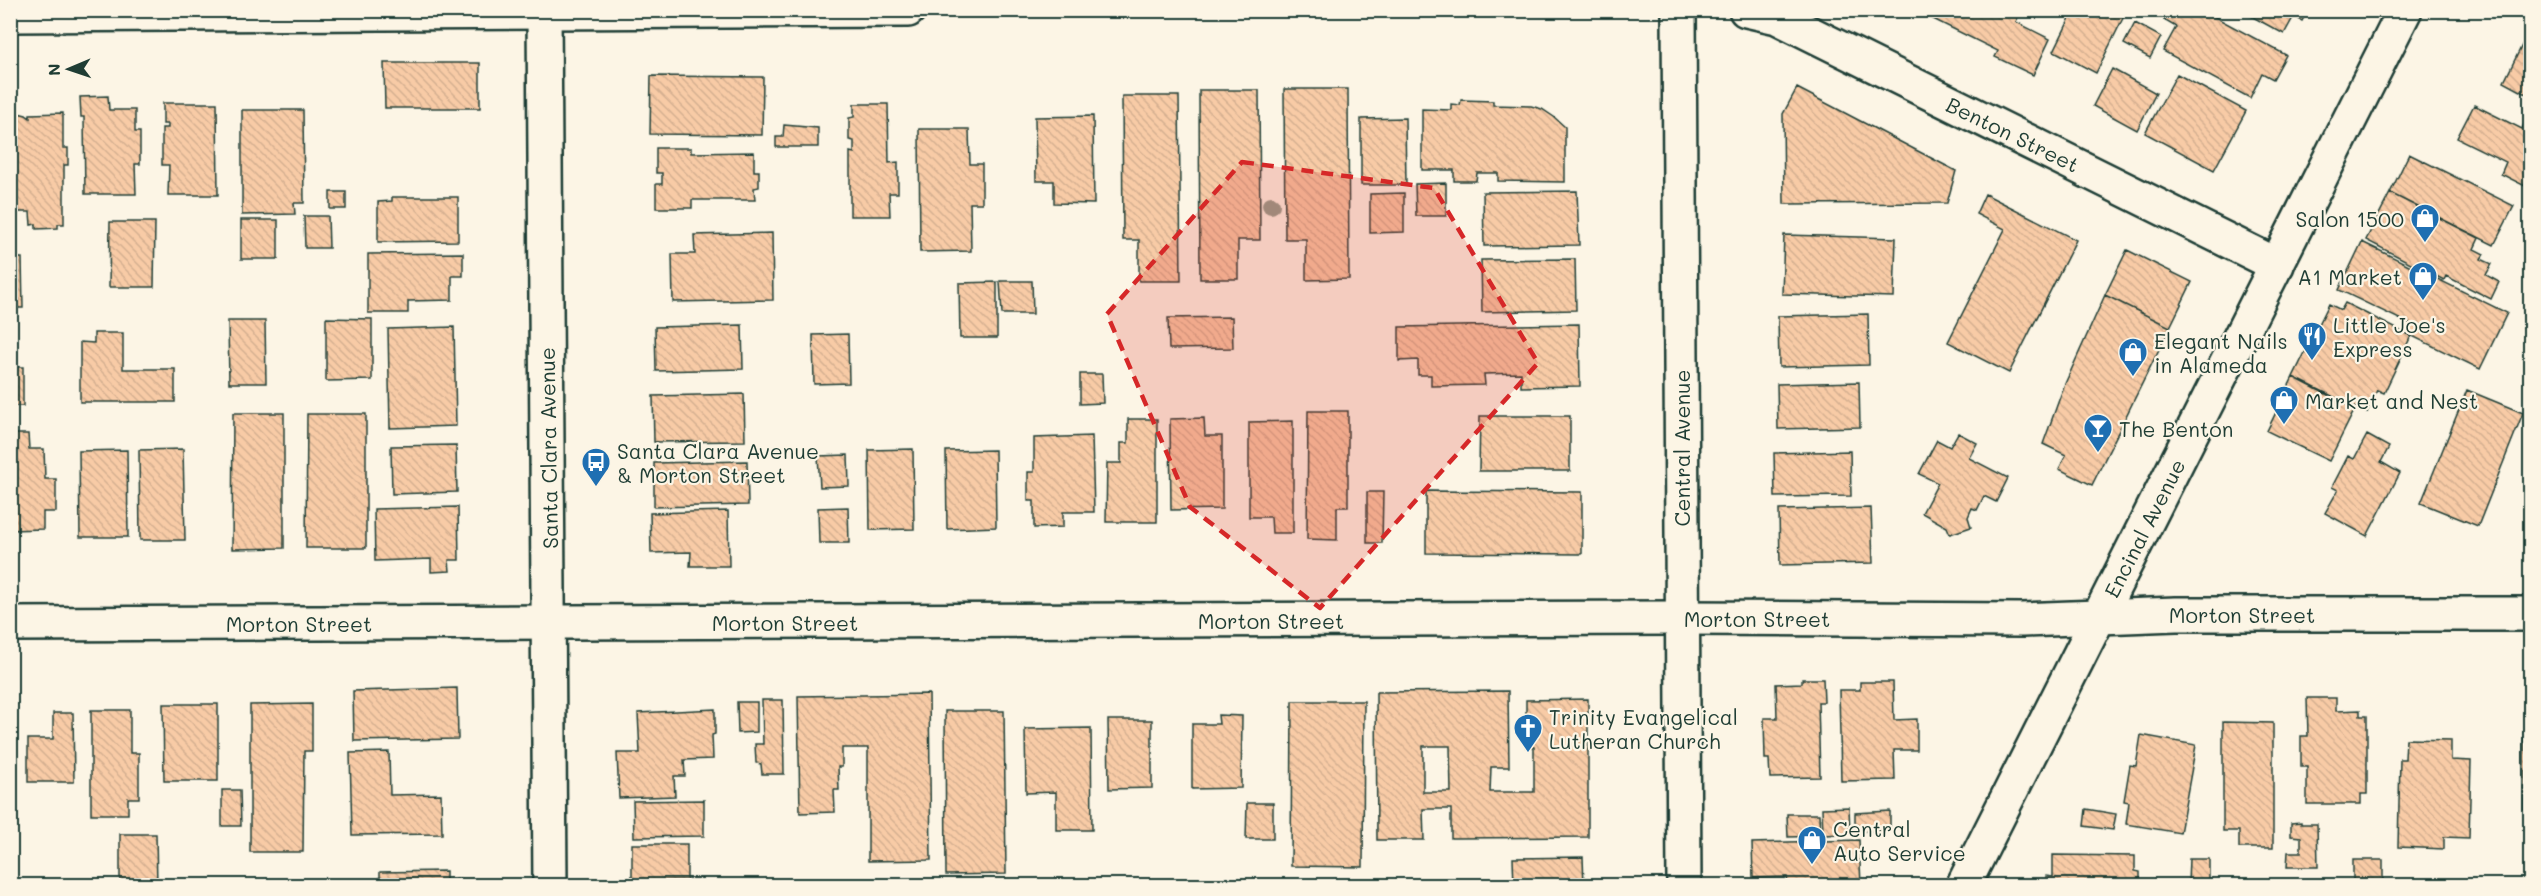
<svg xmlns="http://www.w3.org/2000/svg" width="2541" height="896" viewBox="0 0 2541 896" font-family="Mali,sans-serif">
	<style>
		.building { fill: url(#building-back-hatch); stroke: #1f3d34; stroke-width: 1.5; fill-rule: evenodd }
		.lines { fill: none; stroke-linecap: round; stroke-linejoin: round }
		.minor-casing { stroke: #1f3d34; stroke-width: 38 }
		.tertiary-casing { stroke: #1f3d34; stroke-width: 38 }
		.primary-casing { stroke: #1f3d34; stroke-width: 38 }
		.minor { stroke: #fcf5e5; stroke-width: 33 }
		.tertiary { stroke: #fcf5e5; stroke-width: 33 }
		.primary { stroke: #fcf5e5; stroke-width: 33 }
		.tree { fill: #94a18e }
		.marked { fill: #d62828; fill-opacity: 0.2; stroke: #d62828; stroke-width: 4.5; stroke-dasharray: 12 8; stroke-linejoin: round }
		.labels { text-anchor: middle; dominant-baseline: central; stroke-width: 4.5; stroke-linejoin: round; paint-order: stroke }
		.street-label { font-size: 21px; fill: #1f3d34; stroke: #fcf5e5 }
		.poi-label { font-size: 21px; fill: #1f3d34; stroke: #fcf5e5; text-anchor: start }
	</style>
	<defs>
		<pattern id="building-back-hatch" width="6" height="6" patternUnits="userSpaceOnUse" patternTransform="scale(1.5)"><rect width="6" height="6" fill="#f8cba6"/><path d="M-1 5l2 2M0 0l6 6M5-1l2 2" fill="none" stroke="#d4af90"/></pattern>
	</defs>
	<rect width="100%" height="100%" fill="#fcf5e5"/>
	<filter id="ink" filterUnits="userSpaceOnUse"><feTurbulence type="fractalNoise" baseFrequency=".0167" numOctaves="2"/><feDisplacementMap in="SourceGraphic" scale="12" xChannelSelector="R" yChannelSelector="G"/><feConvolveMatrix kernelMatrix="1 2 1 2 8 2 1 2 1" color-interpolation-filters="sRGB"/></filter>
	<g filter="url(#ink)">
		<!-- building -->
		<path class="building" d="M1915,10H2021L2016,22L2050,39L2033,75L1995,57L1998,51Z
			M2074,10H2127L2096,73L2054,51Z
			M2169,10H2202L2286,55L2273,79L2262,73L2250,98L2163,51L2176,27L2164,20Z
			M2240,10H2308L2302,21L2294,16L2284,34Z
			M2135,23L2161,37L2150,58L2124,44Z
			M2527,35L2530,37V96L2504,82Z
			M384,63H480V108H385Z
			M2112,69L2156,93L2137,130L2093,106Z
			M2177,74L2246,111L2214,170L2145,133Z
			M651,76L763,77L762,135L650,134Z
			M1797,88L1956,171L1947,203L1784,204L1783,114Z
			M1284,89H1348L1349,279L1306,280V239H1285Z
			M1199,90H1259L1260,240H1238V279H1200Z
			M108,96L109,110H135V132H140V164H135L136,194H85L84,117H81L80,97Z
			M1122,96H1179L1181,281H1139V240H1123Z
			M1461,100L1493,101V105L1531,106L1542,109L1554,117L1565,127V182L1498,181V173H1477L1476,181H1454V170H1422V109L1451,110V104L1460,105Z
			M163,103H217L218,195H168L169,165H162V128H168V124H163Z
			M854,104H888L889,163L898,162V193H889L890,216H850V152L854,153V141L849,140V118L854,117Z
			M2474,105L2522,129L2528,115L2530,116V180L2527,187L2501,174L2506,162L2457,138Z
			M242,110H303L304,203H294L295,214L242,215Z
			M18,113L26,115L30,118V114L63,113V148H68V165H64V224H58V228L36,229V224L31,225L30,212H10V130L16,131L12,119Z
			M1093,116L1094,204L1054,203V181H1036L1035,117Z
			M1405,118L1406,185H1361V119Z
			M784,125L818,128V147H776V137H783Z
			M919,129H969L970,164H982V203H970L971,251L920,252Z
			M656,148H691V153L754,152V171H759V187L754,188L755,200H692V208H656V184H662V173H656Z
			M2409,154L2514,206L2494,245L2390,193Z
			M1446,183V216H1416L1415,184Z
			M1577,191L1579,245L1484,246L1483,192Z
			M330,192H346V209H330Z
			M1404,193V232L1370,233V194Z
			M2390,193L2479,238L2474,249L2484,254L2481,259L2492,264L2486,275L2499,282L2491,299L2446,276L2444,280L2366,240Z
			M1985,194L2076,240L2009,373L1948,342L2005,229L1976,214Z
			M392,197H458V241L378,242V202L392,201Z
			M304,216H328L329,248H305Z
			M241,220H278V259H241Z
			M110,222H155L154,287H109Z
			M772,233L773,300L673,302L672,254H695L694,235Z
			M1784,235L1896,238L1894,297L1782,294Z
			M2362,242L2507,313L2480,369L2408,334L2412,325L2339,290Z
			M2127,250L2192,282L2170,327L2105,295Z
			M463,253V276H452V300L408,301V313H368V254Z
			M10,258H22L23,308H10Z
			M1575,259L1576,310L1482,312L1481,260Z
			M1000,281H1032L1033,314H1002Z
			M997,282V338H960L959,283Z
			M2105,295L2170,327L2092,485L2059,469L2066,455L2043,444L2064,386Z
			M2345,303L2411,336L2384,393L2377,390L2367,413L2293,377L2329,304L2341,310Z
			M1868,314L1869,365L1779,367L1778,316Z
			M1232,317L1233,348L1169,349L1168,318Z
			M326,318L372,319V380L326,381Z
			M228,321H265L266,383H229Z
			M1579,324L1580,386L1521,387V373L1484,374L1485,385L1431,386V375H1418V360L1399,361V327Z
			M742,325L743,369L656,371L655,327Z
			M454,327L456,426L390,428L388,329Z
			M94,333H123V369H175V402H80V342L94,343Z
			M848,334L849,383L814,384L813,335Z
			M10,367H23V406H10Z
			M1080,374H1102L1103,403L1080,404Z
			M2293,377L2355,409L2329,461L2267,431Z
			M1859,382L1860,427L1778,429L1777,384Z
			M2467,390L2523,413L2478,526L2421,503Z
			M744,394L745,441L654,442L653,396Z
			M1308,411H1348V507H1337V540L1307,539Z
			M233,413H284V548L232,549Z
			M307,414H366V548H306Z
			M1480,416H1570V471H1479Z
			M1204,418L1205,436H1222V509L1171,510L1170,419Z
			M1128,419H1157V522H1106L1107,463H1121V443H1128Z
			M1293,421V533H1272L1271,517H1249V422Z
			M1958,433L1977,443L1969,458L2008,478L1996,502L1984,496L1977,510L1972,508L1968,517L1971,527L1950,534L1947,527L1922,513L1938,483L1919,474L1937,440L1950,447Z
			M10,434H28L29,449H44L45,479H56V512H43V529L10,530Z
			M2367,435L2389,447L2381,462L2400,473L2367,536L2325,513L2338,490L2332,487L2348,456L2354,459Z
			M1092,436L1094,512H1063V527L1034,528V501H1028V472H1034V438Z
			M456,445L457,492L392,494L391,446Z
			M183,449L185,540H140L139,450Z
			M913,449L914,529L870,530L869,450Z
			M127,450L128,537H80L79,451Z
			M995,450L996,527L947,529L946,451Z
			M1850,451L1851,496L1775,497L1774,453Z
			M848,455L849,486L820,487L818,456Z
			M747,461L748,505L654,507V463Z
			M1426,491L1582,492V554L1426,553Z
			M1367,492H1383L1382,543H1367Z
			M458,507L459,560H449L450,571L431,572V559L375,561L374,509Z
			M848,507L849,543H819L818,508Z
			M1871,508L1873,563L1780,565L1779,510Z
			M728,511L729,566H690L691,552L651,553L650,513Z
			M1802,679H1823L1824,702H1818L1820,777L1770,778L1769,759H1765L1764,718H1777L1776,684L1802,683Z
			M1860,682H1893L1894,720L1917,719V750H1894L1895,780L1841,781L1839,690H1860Z
			M457,688L458,739L354,741L353,691Z
			M1508,691L1509,767H1491L1490,792H1534V747H1526V700L1588,699V837L1451,838V809H1423L1424,840H1377L1376,692ZM1423,746H1450L1451,792H1423Z
			M929,694L931,860L868,861V748H842V767H838L839,790H834L835,812L800,813L798,696Z
			M2307,698H2336V711L2360,710V716H2367V794H2361V804H2307V767H2301V736H2308Z
			M762,700H783L784,774H762L761,764L756,763L755,744H763Z
			M1292,701H1364L1363,867L1291,866Z
			M737,702H757V732L738,733Z
			M163,704H218V781H164Z
			M312,704V751H304L303,852H250V705Z
			M715,709V734L712,735L713,759L684,760L685,776H674L675,796L619,798L617,753H640L638,713Z
			M91,710H130V753H139V798H128V814H91Z
			M945,711H1004L1006,874L946,875Z
			M53,713H73L74,782H28V739H53Z
			M1218,715L1242,716L1241,788L1192,789V724H1219Z
			M1108,720H1152V788L1109,789Z
			M2223,722L2273,723V848H2239V831H2223Z
			M2524,725H2530V809H2524Z
			M1091,728L1092,830H1056V792L1026,793L1025,729Z
			M2141,735L2196,745L2180,833L2126,824L2129,802L2124,801L2130,765L2136,766Z
			M2406,739L2451,740V760L2471,761L2469,838L2444,837V849L2398,847L2400,759H2405Z
			M10,751H17L18,801H10Z
			M389,752L390,795L441,794L442,834L352,835L350,753Z
			M222,790H240L241,826H222Z
			M704,800V836L634,837L633,801Z
			M1247,803H1273V839H1246Z
			M1849,807L1850,834L1823,835L1822,808Z
			M2086,809L2116,814L2113,830L2084,826Z
			M1890,811V830L1855,832V813Z
			M1787,814H1819L1820,836L1788,837Z
			M2301,822V824H2317L2318,867H2287L2288,852H2301V837L2291,836V823Z
			M120,834H156L157,886H120Z
			M1859,840L1861,886H1788L1787,877L1753,878L1752,843Z
			M632,844H687V880L632,881Z
			M2053,855L2135,856V871L2140,872V886H2046V876L2053,877Z
			M1583,857L1584,886H1514L1513,858Z
			M2189,859H2209V883H2188Z
			M2353,860H2383V886H2353Z
			M446,871V880L462,879V886H380V872Z"/>
		<g class="lines">
			<!-- minor casing -->
			<g class="minor-casing">
				<path id="minor" d="M1746,10L1777,17L2277,265
					M10,15L908,10
					M10,624L1682,618L2022,620L2176,614H2530"/>
			</g>
			<!-- tertiary casing -->
			<g class="tertiary-casing">
				<path id="tertiary" d="M544,10L550,886
					M1679,10L1684,886"/>
			</g>
			<!-- primary casing -->
			<g class="primary-casing">
				<path id="primary" d="M1963,886L2405,10"/>
			</g>
			<!-- minor -->
			<use href="#minor" class="minor"/>
			<!-- tertiary -->
			<use href="#tertiary" class="tertiary"/>
			<!-- primary -->
			<use href="#primary" class="primary"/>
		</g>
		<!-- trees -->
		<circle class="tree" cx="1271" cy="205" r="9"/>
	</g>
	<!-- marked area -->
	<path class="marked" d="M1242,162L1434,188L1538,363L1320,608L1190,507L1107,314Z"/>
	<!-- icons -->
	<defs>
		<g id="shop-pin" transform="scale(1.5)"><path d="M0 17L-7.5 6A9.5 9.5 0 1 1 7.5 6Z" fill="#1f6fb2" stroke="#fcf5e5"/><path d="M-5-2.5h2.3a2.7 3.5 0 0 1 5.4 0H5L5.5 6h-11ZM-1.5-2.5h3a1.5 2.3 0 0 0-3 0Z" fill="#fff"/></g>
		<g id="restaurant-pin" transform="scale(1.5)"><path d="M0 17L-7.5 6A9.5 9.5 0 1 1 7.5 6Z" fill="#1f6fb2" stroke="#fcf5e5"/><path d="M-5-6h1v4h1v-4h1v4h1v-4h1v5L-1.5 .5V6h-2V.5L-5-1ZM5-6V6H3V1.5H1.5Q1.5-4 5-6Z" fill="#fff"/></g>
		<g id="bar-pin" transform="scale(1.5)"><path d="M0 17L-7.5 6A9.5 9.5 0 1 1 7.5 6Z" fill="#1f6fb2" stroke="#fcf5e5"/><path d="M-6-5H6L.8 .8V4.5H3.5V6h-7V4.5H-.8V.8Z" fill="#fff"/></g>
		<g id="bus-pin" transform="scale(1.5)"><path d="M0 17L-7.5 6A9.5 9.5 0 1 1 7.5 6Z" fill="#1f6fb2" stroke="#fcf5e5"/><path d="M-5-6H5V4H4V6H2V4H-2V6H-4V4H-5ZM-3.5-4V0h7V-4ZM-3.5 1.2v1.5H-2V1.2ZM2 1.2v1.5H3.5V1.2Z" fill="#fff"/></g>
		<g id="church-pin" transform="scale(1.5)"><path d="M0 17L-7.5 6A9.5 9.5 0 1 1 7.5 6Z" fill="#1f6fb2" stroke="#fcf5e5"/><path d="M-1.2-6h2.4v3.5h3.3v2.4h-3.3V6h-2.4V-.1h-3.3v-2.4h3.3Z" fill="#fff"/></g>
	</defs>
	<g fill-rule="evenodd">
		<use href="#shop-pin" x="2425" y="218"/>
		<use href="#shop-pin" x="2423" y="276"/>
		<use href="#restaurant-pin" x="2312" y="336"/>
		<use href="#shop-pin" x="2133" y="352"/>
		<use href="#shop-pin" x="2284" y="400"/>
		<use href="#bar-pin" x="2098" y="428"/>
		<use href="#bus-pin" x="596" y="462"/>
		<use href="#church-pin" x="1528" y="728"/>
		<use href="#shop-pin" x="1812" y="840"/>
	</g>
	<g class="labels">
		<!-- street labels -->
		<g class="street-label">
			<text transform="translate(2013 134) rotate(26)">Benton Street</text>
			<text transform="translate(548 448) rotate(-91)">Santa Clara Avenue</text>
			<text transform="translate(1681 448) rotate(-90)">Central Avenue</text>
			<text transform="translate(2144 528) rotate(-63)">Encinal Avenue</text>
			<text x="2242" y="614">Morton Street</text>
			<text x="1757" y="618">Morton Street</text>
			<text x="1271" y="620">Morton Street</text>
			<text x="785" y="622">Morton Street</text>
			<text x="299" y="623">Morton Street</text>
		</g>
		<!-- poi labels -->
		<g class="poi-label">
			<text x="2404" y="218" text-anchor="end">Salon 1500</text>
			<text x="2402" y="276" text-anchor="end">A1 Market</text>
			<text x="2333" y="324">Little Joe's<tspan x="2333" dy="24">Express</tspan></text>
			<text x="2154" y="340">Elegant Nails<tspan x="2154" dy="24">in Alameda</tspan></text>
			<text x="2305" y="400">Market and Nest</text>
			<text x="2119" y="428">The Benton</text>
			<text x="617" y="450">Santa Clara Avenue<tspan x="617" dy="24">&amp; Morton Street</tspan></text>
			<text x="1549" y="716">Trinity Evangelical<tspan x="1549" dy="24">Lutheran Church</tspan></text>
			<text x="1833" y="828">Central<tspan x="1833" dy="24">Auto Service</tspan></text>
		</g>
	</g>
	<!-- margin -->
	<rect width="2541" height="896" fill="none" stroke="#fcf5e5" stroke-width="36"/>
	<rect x="18" y="18" width="2505" height="860" fill="none" stroke="#1f3d34" stroke-width="2" filter="url(#ink)"/>
	<!-- north arrow -->
	<g transform="translate(69 69) rotate(268)" stroke="#fcf5e5" stroke-width="4.5" paint-order="stroke">
	<path d="M0-4.5L10 22L0 15L-10 22Z" fill="#1f3d34"/>
	<text y="-9" font-size="16" font-weight="bold" text-anchor="middle" fill="#1f3d34">N</text>
	</g>
</svg>
